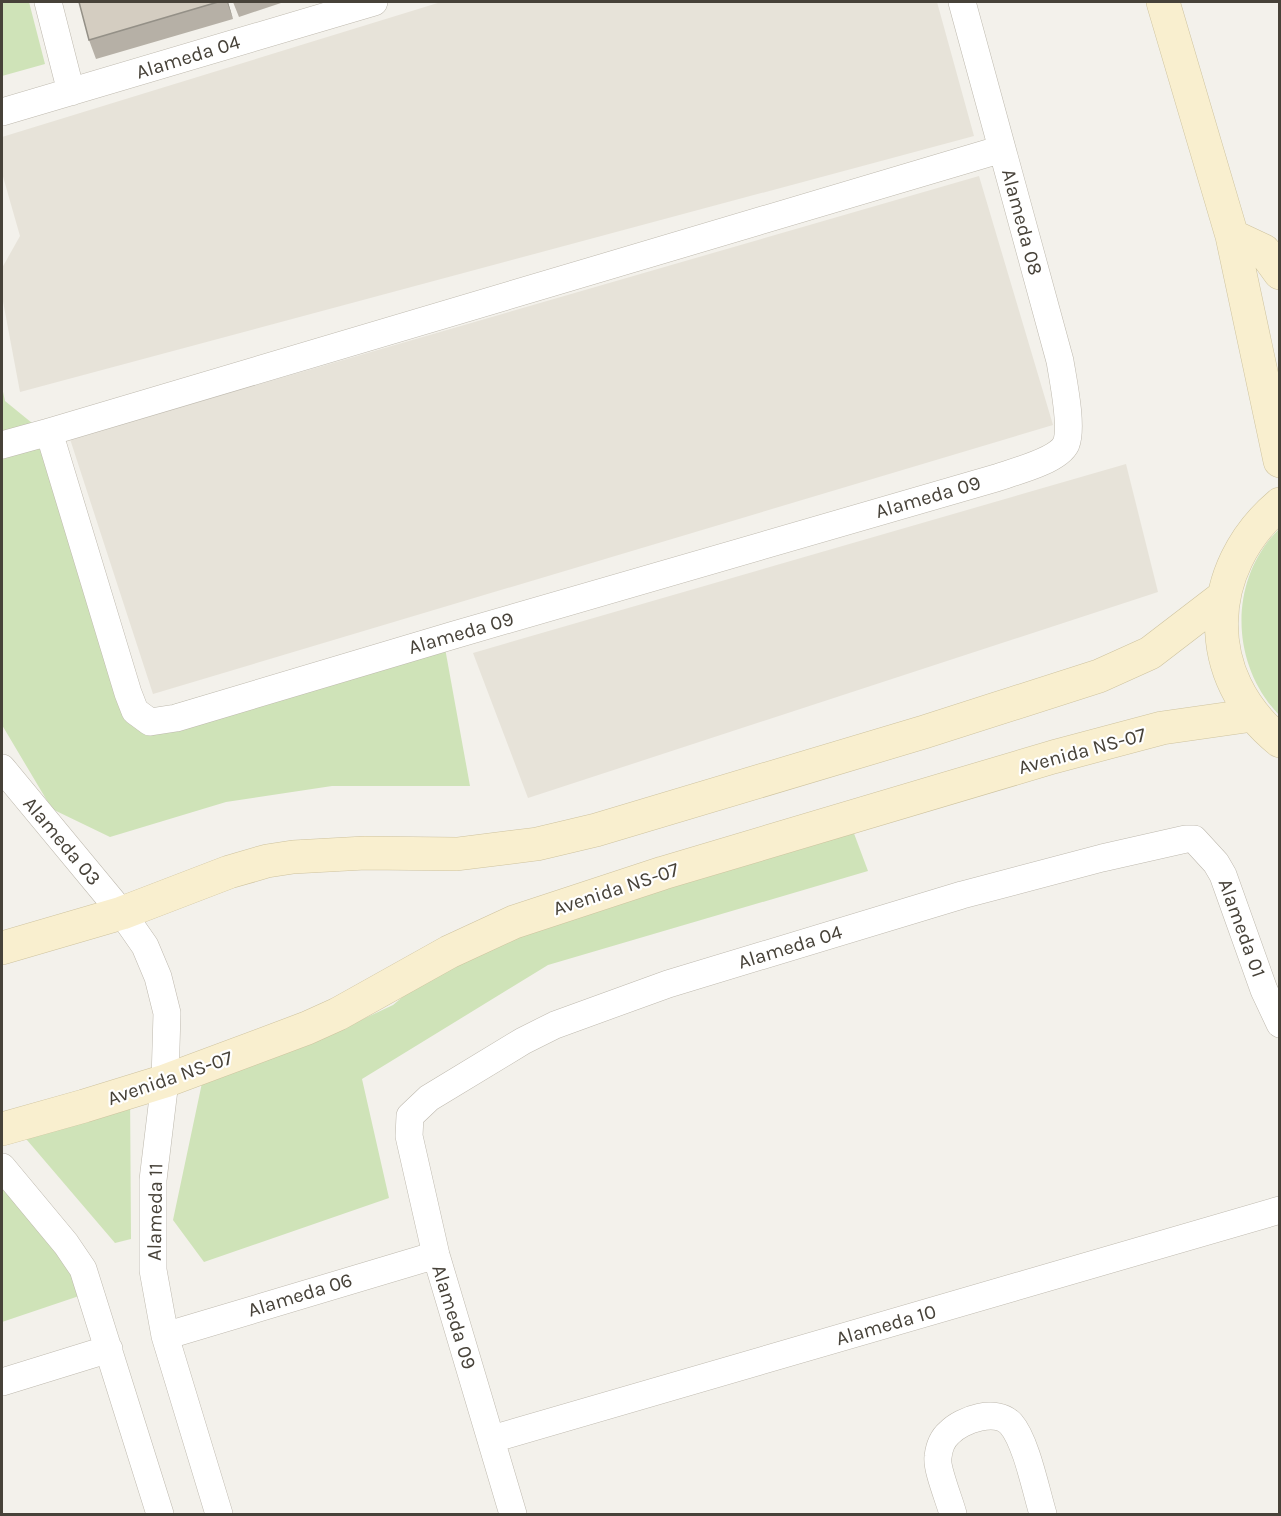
<svg xmlns="http://www.w3.org/2000/svg" width="1281" height="1516" viewBox="0 0 1281 1516" font-family="Karla,sans-serif">
	<style>
		.residential { fill: #e7e3d9 }
		.green { fill: #cfe3b8 }
		.lines { fill: none; stroke-linecap: round; stroke-linejoin: round }
		.street-casing { stroke: #beb9ae; stroke-width: 28 }
		.secondary-casing { stroke: #cec39f; stroke-width: 34 }
		.street { stroke: #fff; stroke-width: 27 }
		.secondary { stroke: #f9efcf; stroke-width: 33 }
		.wall { fill: #b6b0a6 }
		.shaded-wall { fill: #949087 }
		.building { fill: #d4cdc1; stroke: #949087; stroke-width: 1.5 }
		.labels { text-anchor: middle; dominant-baseline: central; stroke-width: 4.5; stroke-linejoin: round; paint-order: stroke }
		.street-label { font-size: 20px; fill: #474239; stroke: #fff }
	</style>
	<rect width="100%" height="100%" fill="#f3f1eb"/>
	<!-- residential -->
	<path class="residential" d="M441,2H937L974,136L20,392L2,296V268L20,236L2,173V137Z
		M979,176L1053,425L153,694L70,439Z
		M1126,464L1158,592L528,798L473,653Z"/>
	<!-- green -->
	<path class="green" d="M2,2H29L45,64L2,76Z
		M2,387L5,401L32,423L127,718L441,626L470,786H332L226,802L110,837L52,809L2,725Z
		M1279,529V715C1230,664 1228,580 1279,529Z
		M846,812L868,871L548,965L362,1079L389,1198L204,1262L173,1220L206,1064L359,1021L393,1005L466,944Z
		M130,1088L131,1239L115,1243L15,1126Z
		M2,1183L77,1263L85,1294L2,1322Z"/>
	<g class="lines">
		<!-- street casing -->
		<g class="street-casing">
			<path id="street" d="M48,2L71,92
				M2,112L374,2
				M49,432L128,693L135,711L150,722L176,718L454,635L996,478C1013,472 1058,461 1066,444C1073,427 1063,380 1060,361L962,2
				M2,445L49,432L1002,149
				M2,768L122,913L145,946L158,977L167,1013L165,1081L153,1180V1270L165,1336L219,1514
				M2,1167L66,1244L83,1269L160,1514
				M165,1336L436,1255
				M2,1382L109,1349
				M492,1439L1280,1210
				M513,1514L436,1255L409,1136L410,1116L429,1098L523,1041L555,1025L668,984L962,895L1102,858L1186,839H1194L1216,863L1223,875L1264,990L1280,1024
				M953,1514C950,1502 936,1468 938,1457C939,1448 942,1439 949,1433C962,1419 997,1408 1011,1424C1026,1441 1036,1491 1043,1514"/>
		</g>
		<!-- secondary casing -->
		<g class="secondary-casing">
			<path id="secondary" d="M1163,2L1232,236L1280,461
				M1232,236L1264,251L1280,273
				M1280,504C1204,568 1200,677 1280,741
				M2,948L122,913L229,872L267,861L293,857L365,853L457,854L537,844L596,830L924,732L1099,676L1150,653L1223,597
				M2,1129L84,1106L165,1081L307,1028L338,1014L449,952L514,922L663,873L1053,757L1162,728L1253,715"/>
		</g>
		<!-- street -->
		<use href="#street" class="street"/>
		<!-- secondary -->
		<use href="#secondary" class="secondary"/>
	</g>
	<!-- wall -->
	<path class="wall" d="M79,2H228L233,19L96,59L89,40Z
		M233,2H284L239,17Z"/>
	<!-- shaded-wall -->
	<path class="shaded-wall" d="M227,2H228L233,19Z"/>
	<!-- building -->
	<path class="building" d="M79,2H218L89,40Z"/>
	<g class="labels">
		<!-- street labels -->
		<g class="street-label">
			<text transform="translate(188 57) rotate(-17)">Alameda 04</text>
			<text transform="translate(1022 222) rotate(75)">Alameda 08</text>
			<text transform="translate(928 497) rotate(-16)">Alameda 09</text>
			<text transform="translate(461 633) rotate(-16)">Alameda 09</text>
			<text transform="translate(1082 751) rotate(-15)">Avenida NS-07</text>
			<text transform="translate(62 841) rotate(50)">Alameda 03</text>
			<text transform="translate(616 889) rotate(-18)">Avenida NS-07</text>
			<text transform="translate(1242 928) rotate(70)">Alameda 01</text>
			<text transform="translate(790 947) rotate(-17)">Alameda 04</text>
			<text transform="translate(170 1078) rotate(-19)">Avenida NS-07</text>
			<text transform="translate(155 1212) rotate(-89)">Alameda 11</text>
			<text transform="translate(300 1295) rotate(-17)">Alameda 06</text>
			<text transform="translate(454 1317) rotate(73)">Alameda 09</text>
			<text transform="translate(886 1325) rotate(-16)">Alameda 10</text>
		</g>
	</g>
	<!-- border -->
	<rect width="1281" height="1516" fill="none" stroke="#474239" stroke-width="6"/>
</svg>
